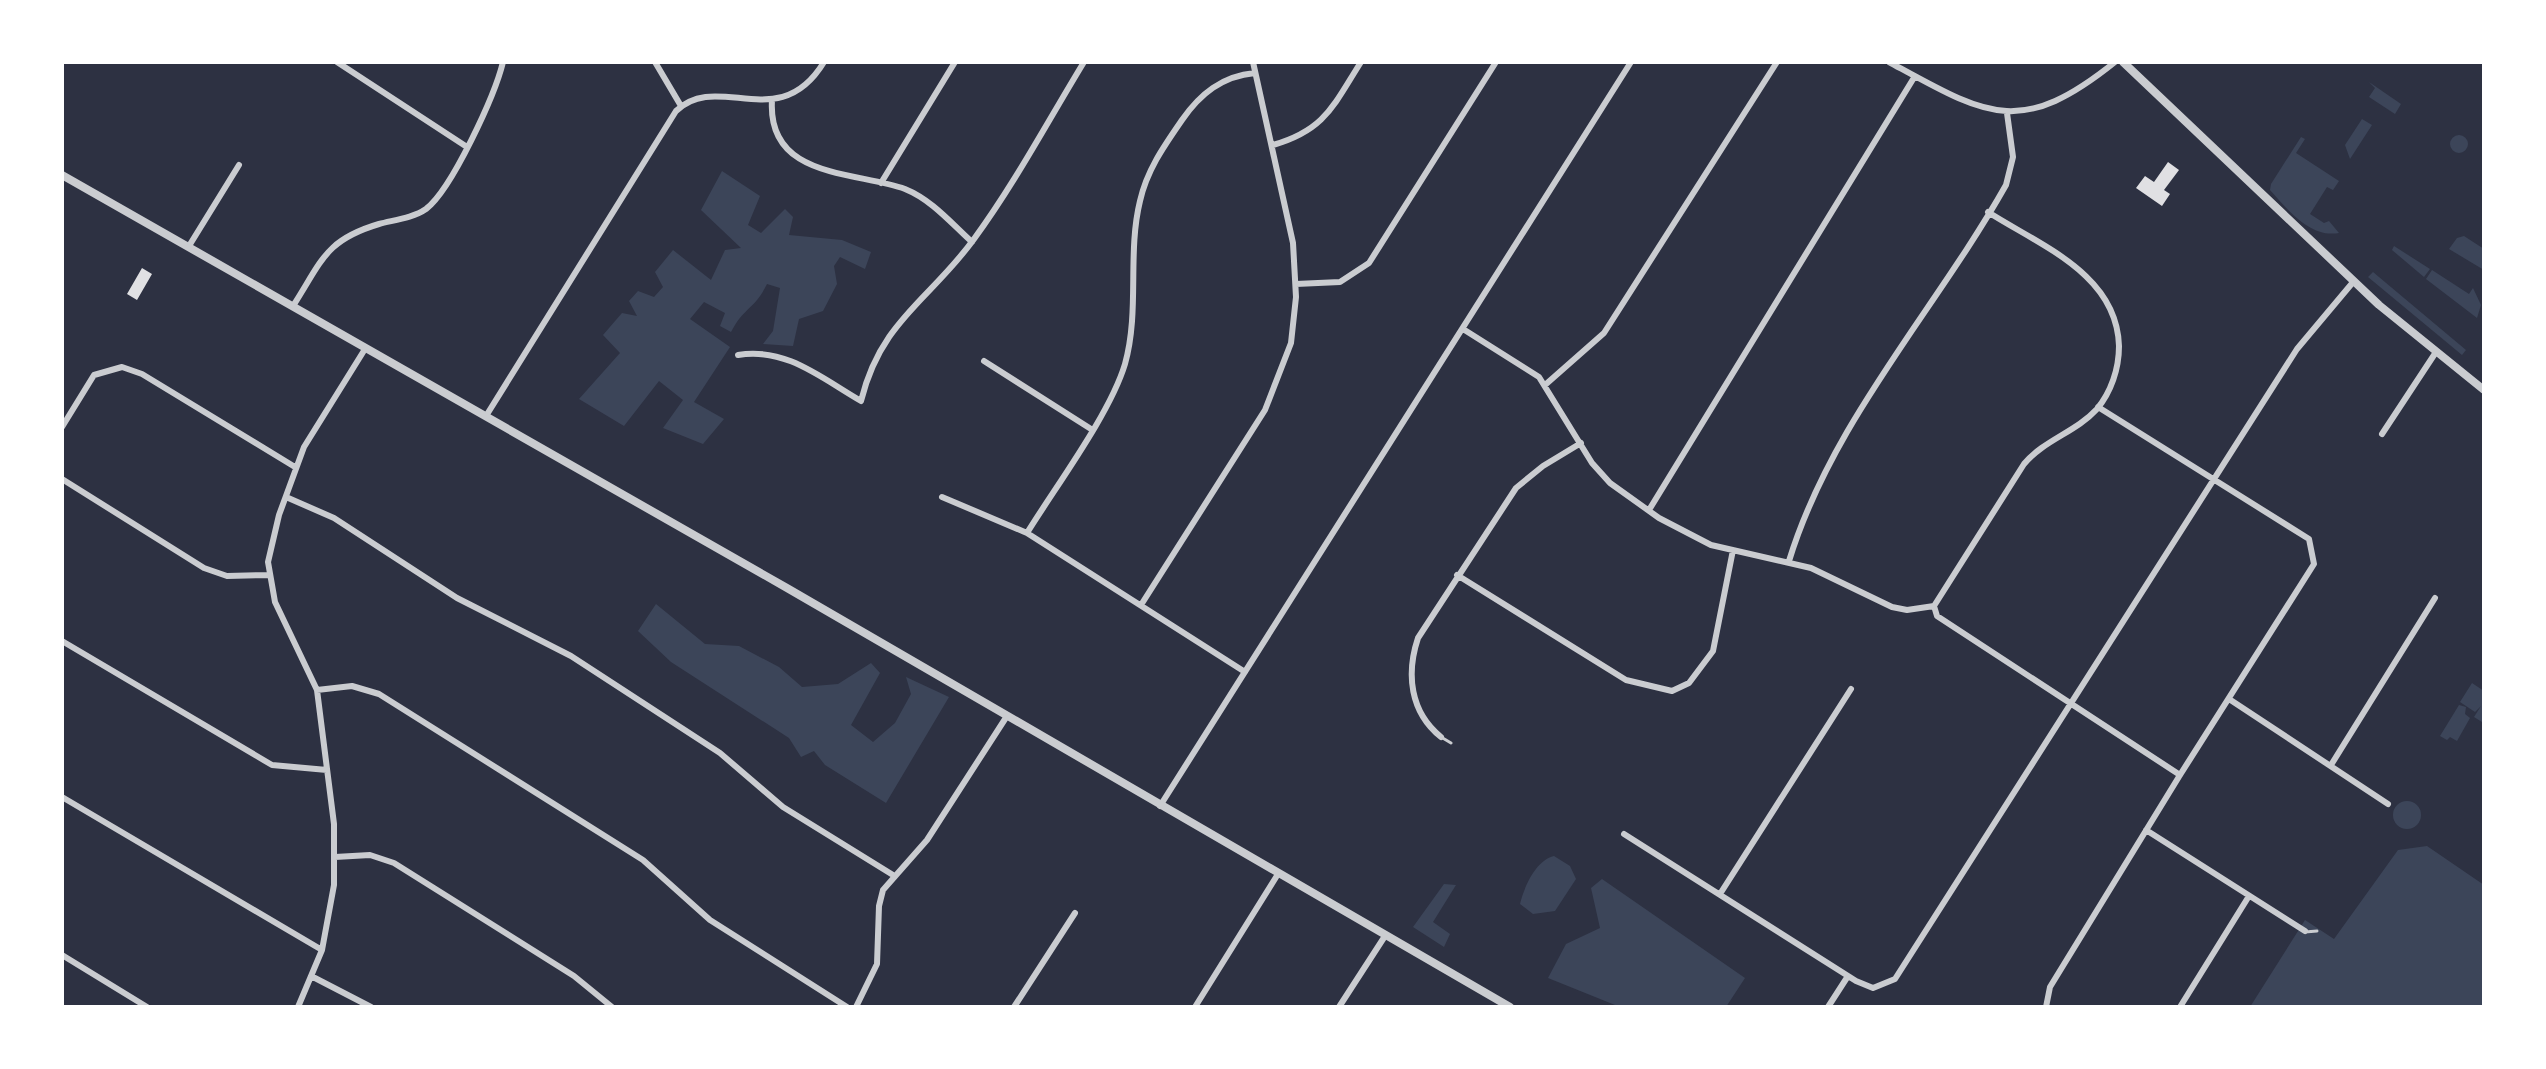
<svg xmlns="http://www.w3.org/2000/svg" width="2546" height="1069" viewBox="0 0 2546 1069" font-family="Lora,serif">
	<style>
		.green { fill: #3c4559 }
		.building { fill: #e0e0e3 }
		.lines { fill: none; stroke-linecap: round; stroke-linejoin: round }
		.service { stroke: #caccd0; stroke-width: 3 }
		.minor { stroke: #caccd0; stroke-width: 6 }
		.tertiary { stroke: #caccd0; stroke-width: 8 }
	</style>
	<rect width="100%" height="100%" fill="#2d3142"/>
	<!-- green -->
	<path class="green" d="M2369,82L2401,104L2395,114L2369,97L2375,88Z
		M2362,119L2372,125L2350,159L2345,145Z
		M2450 144a9 9 0 1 1 18 0a9 9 0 1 1-18 0Z
		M2301,137L2305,139L2296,153L2339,181L2333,190L2327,187L2310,214L2324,223L2329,221L2339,233C2310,238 2288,210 2270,190L2271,184Z
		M722,171L760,196L748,225L761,233L785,209L793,217L789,235L842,240L871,252L865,269L840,257L834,266L837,284L823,311L799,319L793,346L763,344L773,331L780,288L767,284C755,309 743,308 731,332L720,326L725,313L704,302L690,319L730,347L694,402L724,419L703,444L663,428L683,400L659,381L624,426L579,399L620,353L603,335L622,313L637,316L629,301L638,291L654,297L663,287L655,272L673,250L711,280L725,250L741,248L701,210Z
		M2464,236L2484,249V270L2449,249L2457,238Z
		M2394,246L2430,269L2424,277L2392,250Z
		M2432,270L2469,294L2473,288L2481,305L2477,318L2426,279Z
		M2373,272L2466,350L2462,355L2368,277Z
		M656,604L705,644L739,646L779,667L802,687L838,684L871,663L880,673L851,725L873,742L895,723L911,694L906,677L949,697L886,803L825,765L814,751L801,757L789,738L671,662L638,631Z
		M2472,683L2484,691L2482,722L2474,717L2481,706L2475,712L2460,702Z
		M2459,705L2466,707L2465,714L2470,718L2457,741L2450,737L2447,740L2440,736Z
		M2393 815a14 14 0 1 1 28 0a14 14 0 1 1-28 0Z
		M2427,846L2484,885V1007H2250L2305,920L2334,939L2398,850Z
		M1554,856L1570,866L1576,879L1555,911L1533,914L1520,904C1524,887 1536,860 1554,856Z
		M1602,879L1745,978L1726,1007H1620L1548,978L1566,944L1600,928L1591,888Z
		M1444,884L1456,885L1433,922L1450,934L1444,947L1413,927Z"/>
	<!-- building -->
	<path class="building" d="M2168,162L2179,170L2164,190L2170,194L2162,206L2136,188L2145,176L2154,182Z
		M142,268L152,274L137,300L127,294Z"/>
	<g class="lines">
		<!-- service -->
		<path class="service" d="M1441,737L1451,743
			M2305,932L2317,931"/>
		<!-- minor -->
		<path class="minor" d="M337,62L467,147
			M655,62L681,106
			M1889,62C1986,115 2019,139 2115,62
			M772,100C767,179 855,171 905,189C932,200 951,223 972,242
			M1273,145C1325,130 1333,106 1361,62
			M881,183L955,62
			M189,246L239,165
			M1296,284L1340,282L1369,263L1496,62
			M293,306C322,261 325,240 379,224C394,220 413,218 426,209C452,189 495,95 503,62
			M1463,329L1539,377L1592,463L1610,483L1659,518L1711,545L1811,568L1892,607L1907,610L1934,606
			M738,355C786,347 821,378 861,401C881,320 930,300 974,239C1015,183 1048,121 1084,62
			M984,361L1091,429
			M1545,385L1604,333L1777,62
			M486,416L676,111C718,70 779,136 824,62
			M62,427L94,375L122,367L142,374L295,467
			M2382,434L2436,352
			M62,479L204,568L227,576L268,575
			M286,497L334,518L457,598L571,656L720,753L783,807L893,875
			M942,497L1027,533L1245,672
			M1649,510L1915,76
			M1027,533C1056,486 1110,414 1125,364C1140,310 1127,254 1140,201C1147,170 1164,146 1182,120C1200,94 1222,76 1255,73
			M1789,561C1832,421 1935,311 2006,185L2013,157L2007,113
			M1457,575L1626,680L1672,691L1689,683L1713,651L1733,550
			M1141,605L1265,410L1291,343L1296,297L1293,243L1253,62
			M1934,606L2024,464C2044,440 2076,432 2097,409C2111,392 2119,369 2119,346C2117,274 2041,246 1988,212
			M1934,606L1937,616L2180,775
			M62,641L272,765L327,770
			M317,690L352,686L379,694L643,860L710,920L847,1007
			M2229,699L2388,804
			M1441,737C1410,712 1406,674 1418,638L1516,488L1543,466L1581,443
			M2331,765L2435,598
			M62,797L322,950
			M1160,806L1631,62
			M2146,830L2305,931
			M1624,834L1856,981L1873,988L1895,979L2297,349L2354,281
			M335,857L370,855L394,863L574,976L612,1007
			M1720,894L1851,689
			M62,955L147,1007
			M313,977L371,1007
			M298,1007L322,950L334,885V824L317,690L275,602L268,562L279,515L304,447L365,349
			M856,1007L877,964L879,906L883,890L927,840L1007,716
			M1014,1007L1075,913
			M1195,1007L1278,874
			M1339,1007L1385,936
			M1828,1007L1848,976
			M2046,1007L2050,987L2180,775L2314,564L2309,539L2098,407
			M2180,1007L2249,896"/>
		<!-- tertiary -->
		<path class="tertiary" d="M2123,62L2379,305L2484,390
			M62,175L787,588L1510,1007"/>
	</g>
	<!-- border -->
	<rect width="2546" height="1069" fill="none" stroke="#ffffff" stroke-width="128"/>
</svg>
